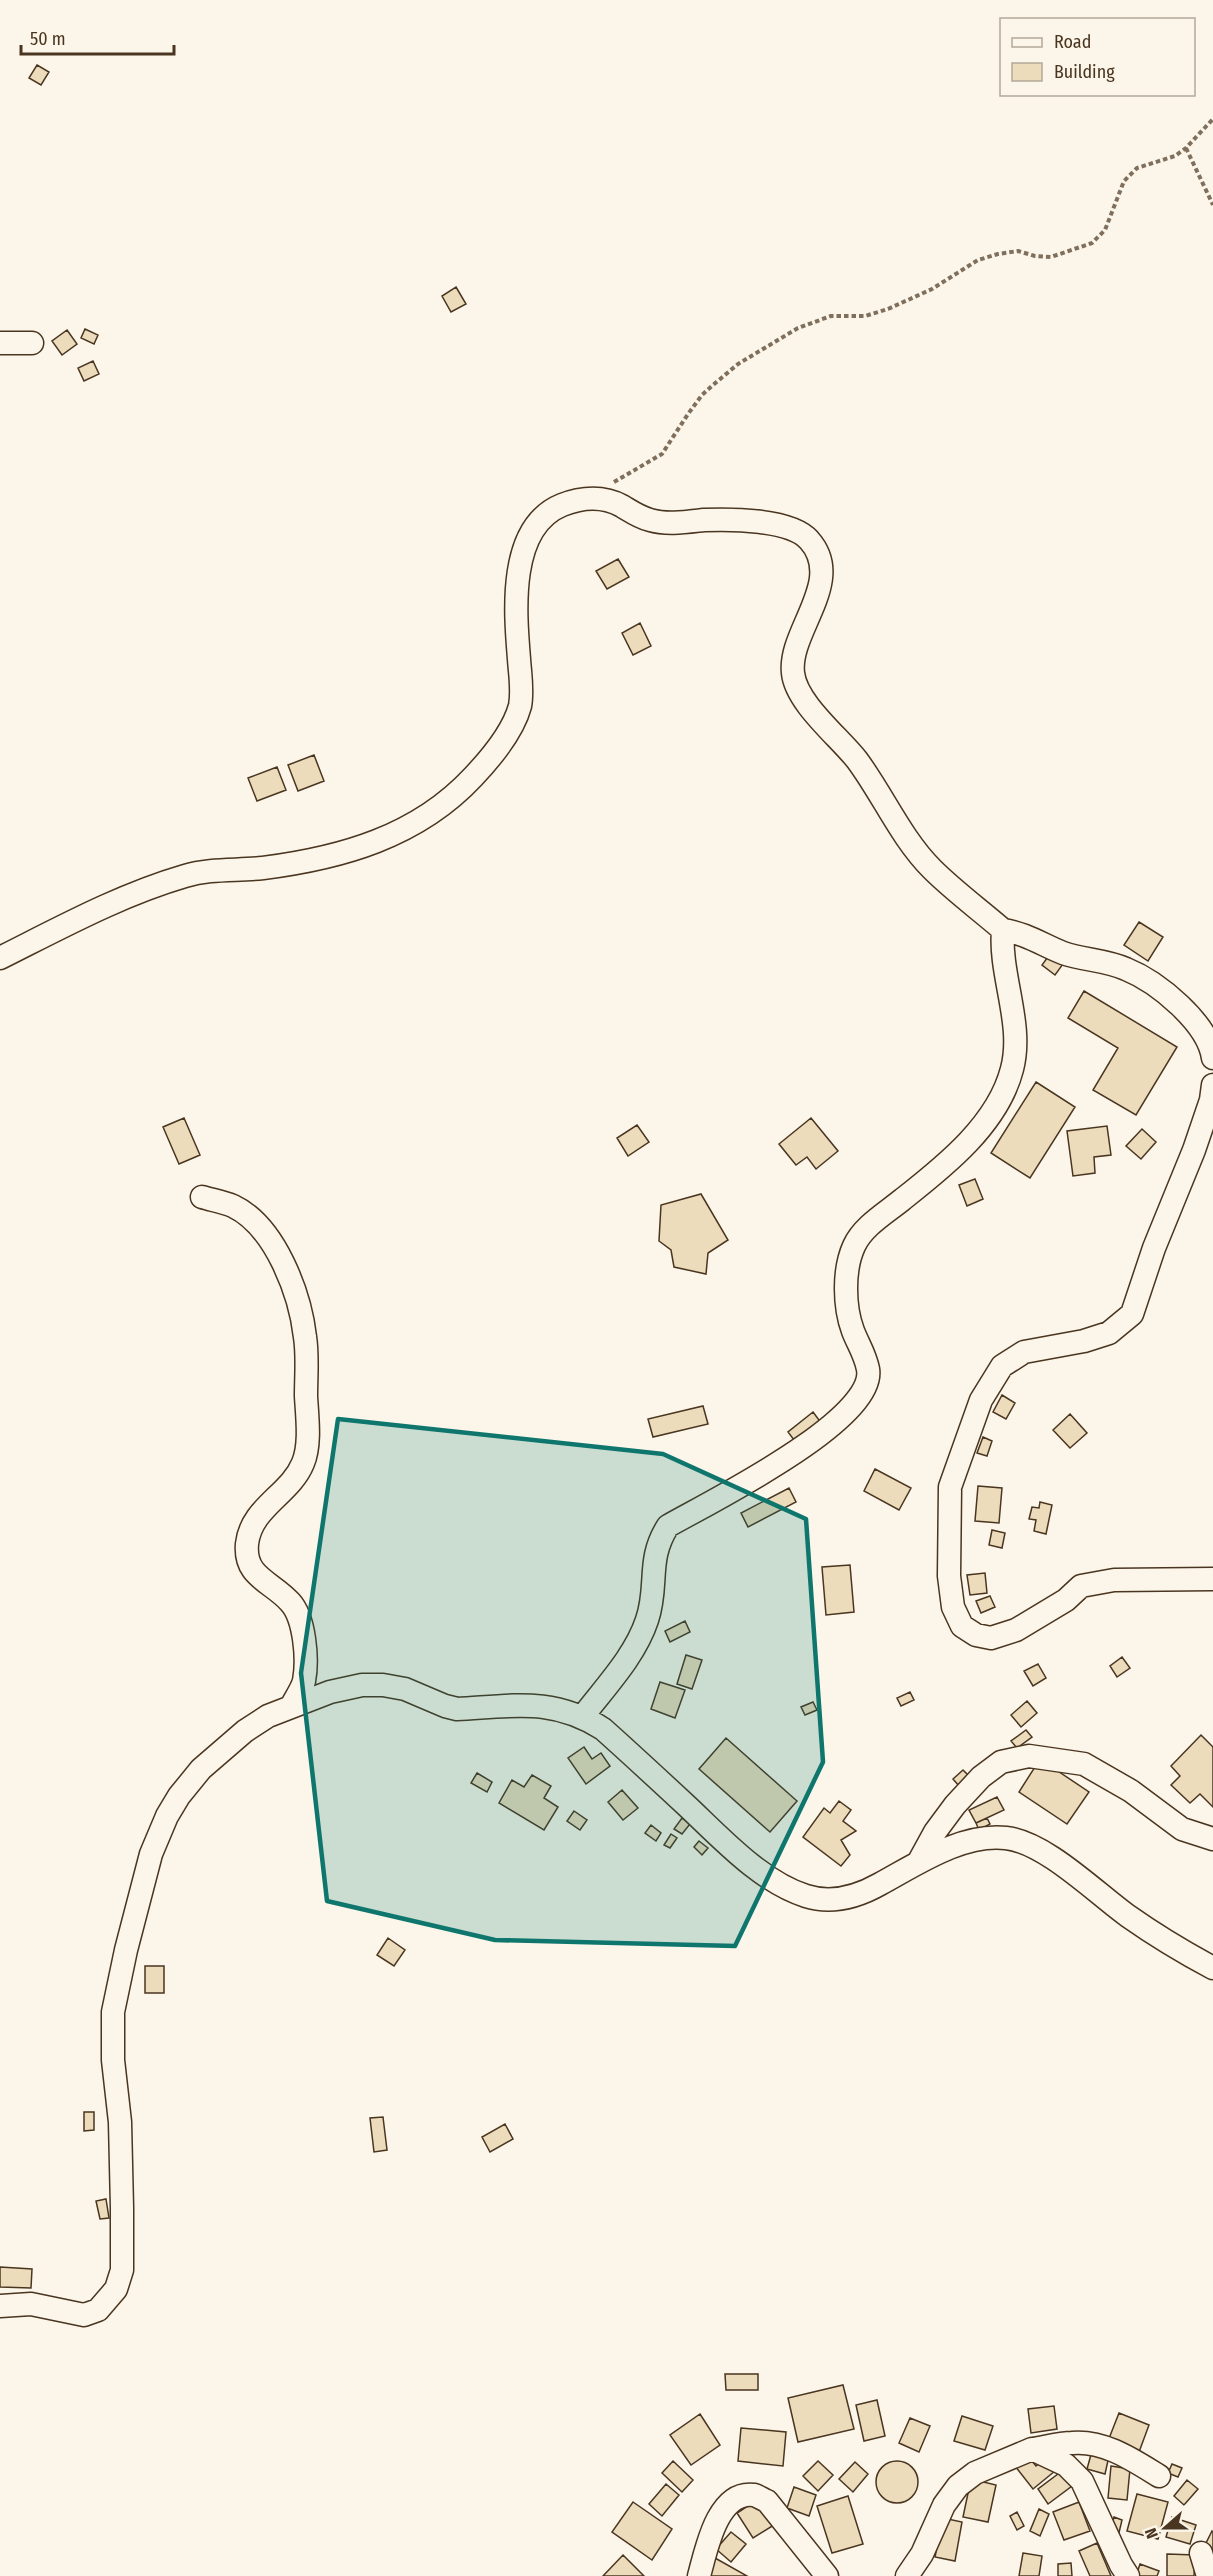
<svg xmlns="http://www.w3.org/2000/svg" width="1213" height="2576" viewBox="0 0 1213 2576" font-family="'Fira Sans Condensed',sans-serif">
	<style>
		.building { fill: #ecdcbc; stroke: #4a3520; stroke-width: 1.5 }
		.lines { fill: none; stroke-linecap: round; stroke-linejoin: round }
		.minor-casing { stroke: #4a3520; stroke-width: 25 }
		.path { stroke: #7f6f5c; stroke-width: 4; stroke-dasharray: 4.5 3; stroke-linecap: butt }
		.minor { stroke: #fbf6e9; stroke-width: 22 }
		.marked { fill: #0f766e; fill-opacity: 0.2; stroke: #0f766e; stroke-width: 4.5; stroke-linejoin: round }
	</style>
	<rect width="100%" height="100%" fill="#fbf6e9"/>
	<!-- building -->
	<path class="building" d="M37,65L49,72L41,85L29,78Z
		M456,287L466,304L451,312L442,296Z
		M85,329L98,335L94,344L81,338Z
		M67,330L77,344L62,355L52,341Z
		M93,361L99,374L84,381L78,368Z
		M618,559L629,577L607,589L596,571Z
		M640,623L651,646L633,655L622,633Z
		M314,755L324,781L298,791L288,765Z
		M277,767L286,790L257,801L248,778Z
		M1139,922L1163,937L1148,961L1124,945Z
		M1050,954L1063,964L1055,975L1042,965Z
		M1084,991L1177,1047L1136,1115L1093,1090L1118,1048L1068,1018Z
		M1036,1082L1075,1107L1030,1178L991,1153Z
		M184,1118L200,1155L179,1164L163,1127Z
		M811,1118L838,1151L816,1169L807,1157L796,1165L779,1144Z
		M637,1125L649,1142L628,1156L617,1138Z
		M1107,1126L1111,1155L1094,1157L1095,1173L1073,1176L1067,1131Z
		M1142,1129L1156,1142L1141,1159L1126,1146Z
		M975,1179L983,1199L967,1206L959,1185Z
		M701,1194L728,1240L708,1253L706,1274L674,1267L671,1250L659,1241L661,1205Z
		M1002,1395L1015,1403L1006,1419L993,1412Z
		M703,1406L708,1424L653,1437L648,1419Z
		M813,1412L822,1424L797,1444L788,1432Z
		M1070,1414L1087,1433L1070,1448L1053,1430Z
		M983,1437L992,1441L987,1456L977,1453Z
		M875,1469L911,1488L899,1510L864,1491Z
		M978,1486L1002,1488L999,1523L975,1521Z
		M789,1488L796,1502L748,1527L741,1513Z
		M1040,1502L1052,1505L1046,1534L1034,1531L1036,1520L1029,1519L1032,1507L1039,1508Z
		M992,1530L1005,1533L1002,1548L989,1545Z
		M850,1565L854,1612L826,1615L822,1567Z
		M985,1573L987,1593L970,1595L967,1575Z
		M990,1596L995,1607L981,1613L976,1601Z
		M685,1621L690,1632L670,1642L665,1631Z
		M686,1655L702,1660L692,1689L677,1684Z
		M1122,1657L1130,1668L1117,1677L1110,1666Z
		M1038,1664L1046,1678L1033,1686L1024,1671Z
		M660,1682L685,1690L675,1718L651,1709Z
		M910,1692L914,1700L901,1706L897,1698Z
		M1027,1701L1037,1713L1021,1727L1011,1715Z
		M813,1702L817,1710L805,1715L801,1707Z
		M1026,1730L1032,1737L1017,1748L1011,1741Z
		M1201,1735L1213,1747V1807L1200,1794L1190,1803L1171,1785L1180,1776L1171,1766Z
		M726,1738L797,1801L770,1832L699,1769Z
		M584,1747L592,1759L601,1753L610,1766L586,1784L568,1758Z
		M1040,1759L1089,1792L1067,1824L1019,1792Z
		M963,1770L970,1777L959,1786L953,1779Z
		M477,1773L492,1782L487,1792L471,1783Z
		M532,1775L551,1786L544,1798L558,1807L544,1830L499,1803L512,1780L524,1787Z
		M622,1790L638,1808L623,1820L608,1802Z
		M997,1797L1004,1810L976,1823L969,1810Z
		M839,1801L851,1810L843,1821L856,1831L841,1840L850,1855L841,1866L803,1837L824,1808L830,1813Z
		M574,1811L587,1820L580,1830L567,1821Z
		M682,1818L690,1824L682,1834L674,1829Z
		M987,1818L990,1824L979,1830L976,1823Z
		M651,1825L661,1833L656,1841L645,1833Z
		M671,1834L677,1838L670,1848L664,1845Z
		M699,1841L708,1848L702,1855L694,1847Z
		M388,1938L405,1950L394,1966L377,1955Z
		M145,1966H164V1993H145Z
		M84,2112H94V2130L84,2131Z
		M383,2117L387,2150L374,2152L370,2118Z
		M505,2124L513,2139L490,2152L482,2137Z
		M106,2199L109,2218L100,2219L96,2201Z
		M0,2267L32,2269L31,2288L0,2287Z
		M725,2374H758V2390H726Z
		M843,2385L854,2429L798,2442L788,2398Z
		M877,2400L885,2436L864,2441L856,2405Z
		M1054,2406L1057,2429L1031,2433L1028,2409Z
		M1119,2413L1149,2425L1139,2452L1108,2441Z
		M700,2414L720,2445L691,2465L670,2435Z
		M962,2416L993,2426L985,2450L954,2441Z
		M910,2418L930,2426L919,2452L899,2443Z
		M741,2428L786,2432L783,2466L738,2461Z
		M1092,2451L1109,2456L1105,2474L1087,2469Z
		M1027,2455L1036,2466L1045,2459L1055,2471L1033,2489L1015,2466Z
		M876 2482a21 21 0 1 1 42 0a21 21 0 1 1-42 0Z
		M673,2461L693,2480L682,2492L662,2473Z
		M818,2461L833,2475L818,2491L803,2476Z
		M855,2462L868,2474L853,2492L839,2479Z
		M1172,2464L1182,2468L1178,2477L1168,2473Z
		M1111,2466L1130,2469L1127,2500L1108,2498Z
		M1062,2471L1072,2486L1048,2504L1038,2489Z
		M971,2479L996,2485L988,2522L963,2517Z
		M1187,2480L1198,2489L1184,2505L1174,2496Z
		M666,2484L679,2495L662,2516L649,2504Z
		M794,2487L816,2495L809,2516L787,2508Z
		M1137,2494L1168,2502L1158,2539L1127,2531Z
		M848,2496L863,2544L832,2553L817,2506Z
		M757,2500L774,2525L753,2538L737,2513Z
		M633,2502L672,2529L652,2560L612,2532Z
		M1079,2502L1090,2531L1064,2540L1053,2512Z
		M1039,2509L1049,2514L1040,2536L1030,2531Z
		M1017,2512L1024,2526L1017,2530L1010,2516Z
		M1114,2517L1122,2520L1118,2537L1109,2534Z
		M1172,2517L1196,2525L1190,2544L1166,2537Z
		M943,2518L962,2522L955,2561L935,2557Z
		M1212,2531L1213,2532V2552L1204,2547Z
		M731,2532L746,2544L731,2562L716,2549Z
		M1097,2543L1111,2576H1090L1079,2551Z
		M1023,2553L1042,2556L1039,2576H1019Z
		M1167,2554L1195,2555L1194,2576H1167Z
		M623,2555L644,2576H603Z
		M715,2558L747,2576H705Z
		M1071,2563L1072,2576H1058V2564Z
		M1140,2564L1159,2571L1157,2576H1136Z"/>
	<g class="lines">
		<!-- minor casing -->
		<g class="minor-casing">
			<path id="minor" d="M0,343H32
				M0,958C60,928 120,895 185,876C211,868 237,871 263,868C341,858 417,837 473,777C491,758 513,732 520,706C523,691 520,674 519,659C515,611 508,527 562,505C582,497 604,496 622,506C632,512 639,517 650,520C667,525 686,522 704,520C730,519 791,519 809,540C846,581 788,631 793,673C796,703 839,737 857,760C883,795 901,838 932,869C954,891 980,910 1003,930C1025,933 1043,945 1063,953C1083,960 1106,960 1126,969C1158,982 1208,1023 1213,1058
				M1213,1085L1211,1100L1194,1150L1154,1248L1132,1314L1109,1333L1084,1341L1024,1352L1002,1366L981,1400L950,1487L949,1576L953,1607L962,1626L976,1635L991,1638L1016,1630L1066,1600L1081,1586L1114,1580L1213,1579
				M202,1197C212,1200 223,1202 233,1206C275,1226 300,1293 305,1337C308,1356 306,1376 306,1396C307,1416 311,1444 303,1463C290,1495 251,1507 247,1544C244,1577 271,1581 290,1602C305,1618 308,1660 304,1681C302,1689 296,1697 292,1705
				M583,1716C606,1686 635,1656 647,1620C659,1585 646,1560 668,1526C708,1503 877,1420 868,1369C865,1354 858,1344 853,1331C844,1307 843,1270 854,1246C863,1226 886,1213 903,1199C945,1166 998,1124 1012,1069C1024,1024 999,975 1003,930
				M918,1863L935,1832L955,1805L981,1777L1001,1762L1029,1756L1084,1764L1131,1791L1182,1829L1213,1839
				M0,2306L31,2304L84,2315L98,2310L116,2289L122,2270V2208L120,2122L113,2060V2012L126,1950L151,1854L167,1816L179,1796L201,1769L245,1731L268,1716L330,1692L362,1685H383L405,1689L445,1706L457,1709C513,1706 553,1697 603,1729C631,1754 659,1780 687,1806C720,1837 761,1882 806,1896C831,1904 857,1897 880,1884C917,1864 962,1833 1006,1838C1045,1842 1096,1893 1128,1916C1155,1935 1183,1952 1213,1968
				M1034,2449C1046,2447 1059,2443 1072,2443C1104,2440 1133,2460 1159,2476
				M1201,2553L1208,2576
				M699,2576C706,2551 717,2490 754,2495C758,2496 764,2500 767,2501L827,2576
				M907,2576L922,2554L944,2505L958,2486L975,2473L1032,2449L1066,2465L1082,2481L1121,2565L1128,2576"/>
		</g>
		<!-- path -->
		<path class="path" d="M1186,148L1213,205
			M614,482L662,454L688,414L702,395L713,385L738,364L798,328L831,316H865L888,309L932,289L978,260L998,254L1018,251L1035,256L1051,257L1092,243L1105,230L1124,181L1137,168L1175,156L1186,148L1213,119"/>
		<!-- minor -->
		<use href="#minor" class="minor"/>
	</g>
	<!-- marked area -->
	<path class="marked" d="M338,1419L663,1454L806,1519L823,1762L735,1946L495,1940L327,1901L301,1673Z"/>
	<!-- legend -->
	<rect x="1000" y="18" width="195" height="78" fill="#fbf6e9" stroke="#b4a999" stroke-width="1.5"/>
	<rect x="1012" y="38" width="30" height="9" fill="#fbf6e9" stroke="#b4a999" stroke-width="1.5"/>
	<text x="1054" y="48" font-size="18" fill="#4a3520">Road</text>
	<rect x="1012" y="63" width="30" height="18" fill="#ecdcbc" stroke="#b4a999" stroke-width="1.5"/>
	<text x="1054" y="78" font-size="18" fill="#4a3520">Building</text>
	<!-- north arrow -->
	<g transform="translate(1165 2528) rotate(249)" stroke="#fbf6e9" stroke-width="4.5" paint-order="stroke">
	<path d="M0-4.5L10 22L0 15L-10 22Z" fill="#4a3520"/>
	<text y="-9" font-size="16" font-weight="bold" text-anchor="middle" fill="#4a3520">N</text>
	</g>
	<!-- scale -->
	<path d="M21 45v9h153v-9" fill="none" stroke="#4a3520" stroke-width="3"/>
	<text x="30" y="45" font-size="18" fill="#4a3520" stroke="#fbf6e9" stroke-width="4.5" paint-order="stroke">50 m</text>
</svg>
